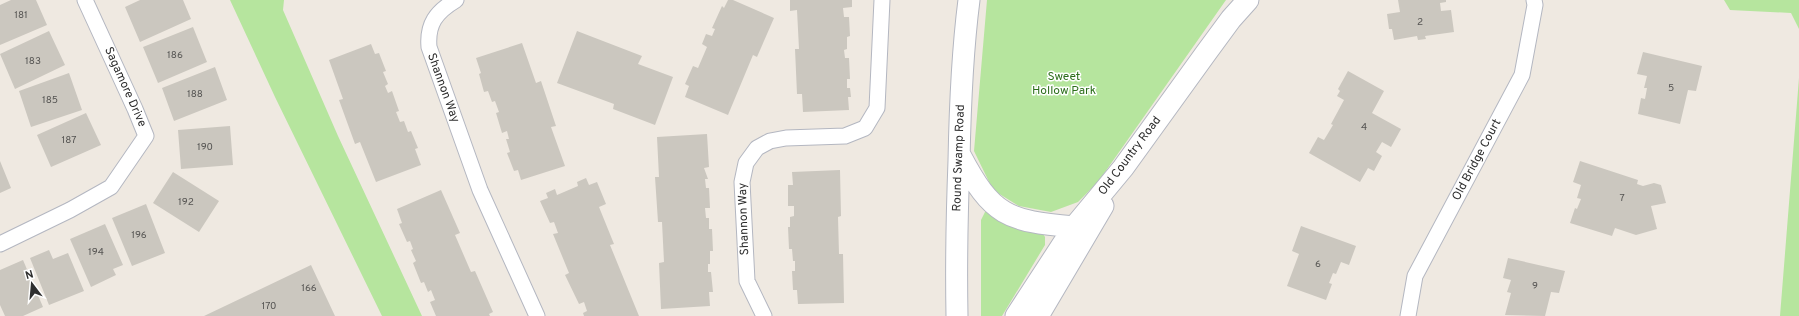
<svg xmlns="http://www.w3.org/2000/svg" width="1799" height="316" viewBox="0 0 1799 316" font-family="Overpass,sans-serif">
	<style>
		.green { fill: #b6e59e }
		.building { fill: #cbc7bf }
		.lines { fill: none; stroke-linecap: round; stroke-linejoin: round }
		.street-casing { stroke: #b4b7c1; stroke-width: 17 }
		.secondary-casing { stroke: #b4b7c1; stroke-width: 23 }
		.street { stroke: #fff; stroke-width: 15 }
		.secondary { stroke: #fff; stroke-width: 21 }
		.labels { text-anchor: middle; dominant-baseline: central; stroke-width: 3; stroke-linejoin: round; paint-order: stroke }
		.number-label { font-size: 10px; fill: #555452 }
		.park-label { font-size: 12px; fill: #2c6e1b; stroke: #fff }
		.street-label { font-size: 12px; fill: #2e2e2e; stroke: #fff }
	</style>
	<rect width="100%" height="100%" fill="#efe9e1"/>
	<!-- green -->
	<path class="green" d="M230,0H284L283,10L338,136L422,316H382L275,97Z
		M987,0H1226L1098,182L1078,202L1051,212L1019,206L993,190L974,151Z
		M1724,0H1799V29L1791,13L1730,10Z
		M1799,78V316H1780Z
		M991,211L1042,232L1045,237V245L1002,316H981V220L985,212Z"/>
	<!-- building -->
	<path class="building" d="M11,0H36L47,25L0,45V5Z
		M140,0H183L191,19L140,42L125,7Z
		M728,0H733L774,18L757,57L753,55L728,115L685,97L689,86L685,84L693,66L698,68L707,47L702,44L706,34L712,36L715,29L712,28L722,6L724,8Z
		M790,0H852V7L843,8L844,17H849L850,36L847,37V49L844,50L845,58H849L850,79H847V88H850L851,97H848L849,110L803,112L802,94H797L795,49H799L797,10L790,11Z
		M1398,0H1446V2L1440,3L1441,11L1451,10L1454,32L1425,36L1426,39L1418,40L1417,36L1394,40L1392,29H1389L1387,14L1400,12Z
		M193,27L207,62L158,83L143,47Z
		M49,31L65,65L15,89L0,54Z
		M577,31L642,56L638,64L673,77L655,125L613,109L614,104L557,83Z
		M522,43L536,83L541,81L556,126L551,127L565,166L521,180L518,170L514,171L507,153L510,152L506,139H509L507,131L502,133L496,113L499,112L495,101L492,102L488,91L484,92L479,74L481,73L476,58Z
		M371,44L375,54L379,53L386,71L383,72L388,84L385,86L388,93L392,91L399,111L396,112L400,122L404,121L408,132L411,131L418,148L415,149L421,165L376,182L360,142L355,144L339,100L343,99L329,60Z
		M1643,52L1702,66L1696,91L1688,90L1680,124L1638,114L1641,98L1645,99L1647,88H1644L1647,76L1637,74Z
		M215,67L227,100L174,121L162,88Z
		M1348,71L1384,91L1372,113L1401,129L1391,147L1382,142L1376,152L1382,156L1374,171L1368,168L1360,182L1309,153L1318,137L1324,140L1333,125L1331,124L1344,100L1337,96L1340,91L1338,89Z
		M69,73L82,110L31,127L19,91Z
		M86,113L101,145L51,167L37,135Z
		M230,126L233,165L181,169L178,130Z
		M707,134L709,167L704,168L708,179H705L706,188H709L710,208H705L706,218H709V229H712L713,251H710V264H708V272H711L713,292H709L710,306L661,309L659,263L664,262L662,222H658L655,177H659L657,137Z
		M0,161L11,188L0,193Z
		M1580,161L1638,180L1637,184L1643,186L1654,183L1661,185L1666,203L1651,206L1657,229L1636,235L1615,228L1612,236L1570,223L1575,208L1577,209L1581,199L1577,198L1581,185L1573,182Z
		M840,170L841,216L838,217L839,254H843L844,303L798,304L797,290H793L792,271H795V261H793L792,249H789L788,227H790V217L794,216V206H788V185H793L792,172Z
		M173,172L219,201L199,232L153,203Z
		M586,178L589,185L597,182L606,204L599,207L614,244L610,245L639,316H584L583,313L587,311L584,302L579,304L565,275L569,273L553,234L558,233L554,222L550,223L540,201L548,198L546,193L555,189L557,195L578,186L577,182Z
		M441,190L460,233L455,235L471,272L475,271L493,312L489,314L490,316H436L430,302L435,300L431,290L428,292L424,282L421,283L413,263L416,261L411,250L413,249L410,241L407,242L399,224L402,223L397,209Z
		M146,204L165,253L132,266L112,218Z
		M105,224L123,265L113,269L116,275L91,287L70,239Z
		M1301,226L1356,246L1349,265L1341,262L1336,274L1333,273L1329,283L1332,284L1326,300L1287,286L1299,254L1292,251Z
		M49,250L53,259L68,253L84,291L49,305L30,258Z
		M1508,258L1565,271L1559,293L1551,292L1545,316L1505,315L1511,293L1507,292L1511,280L1503,278Z
		M23,260L43,307L23,316H5L0,305V270Z
		M311,265L335,316H204Z"/>
	<g class="lines">
		<!-- street casing -->
		<g class="street-casing">
			<path id="street" d="M456,0C436,12 427,24 429,47L480,190L537,316
				M0,244L70,210L111,187L146,136L135,109L85,0
				M764,316L747,281L742,182L746,163L757,148L770,141L786,138L845,136L865,128L877,108L882,0
				M1408,316L1415,276L1522,75L1535,5L1534,0"/>
		</g>
		<!-- secondary casing -->
		<g class="secondary-casing">
			<path id="secondary" d="M960,155C992,216 1007,221 1074,227
				M957,316C956,264 957,213 959,161C960,107 962,54 969,0
				M1016,316L1074,227L1123,168L1206,53L1231,19L1248,0
				M1038,316L1103,206"/>
		</g>
		<!-- street -->
		<use href="#street" class="street"/>
		<!-- secondary -->
		<use href="#secondary" class="secondary"/>
	</g>
	<g class="labels">
		<!-- number labels -->
		<g class="number-label">
			<text x="21" y="15">181</text>
			<text x="1420" y="22">2</text>
			<text x="175" y="55">186</text>
			<text x="33" y="61">183</text>
			<text x="1671" y="88">5</text>
			<text x="195" y="94">188</text>
			<text x="50" y="100">185</text>
			<text x="1364" y="127">4</text>
			<text x="69" y="140">187</text>
			<text x="205" y="147">190</text>
			<text x="1622" y="198">7</text>
			<text x="186" y="202">192</text>
			<text x="139" y="235">196</text>
			<text x="96" y="252">194</text>
			<text x="1318" y="264">6</text>
			<text x="1535" y="286">9</text>
			<text x="309" y="288">166</text>
			<text x="269" y="306">170</text>
		</g>
		<!-- park labels -->
		<g class="park-label">
			<text x="1064" y="77">Sweet<tspan x="1064" dy="14">Hollow Park</tspan></text>
		</g>
		<!-- street labels -->
		<g class="street-label">
			<text transform="translate(125 87) rotate(66)">Sagamore Drive</text>
			<text transform="translate(443 88) rotate(70)">Shannon Way</text>
			<text transform="translate(1130 156) rotate(-53)">Old Country Road</text>
			<text transform="translate(959 158) rotate(-88)">Round Swamp Road</text>
			<text transform="translate(1477 160) rotate(-62)">Old Bridge Court</text>
			<text transform="translate(744 219) rotate(-92)">Shannon Way</text>
		</g>
	</g>
	<!-- north arrow -->
	<g transform="translate(32 284) rotate(344)" stroke="#ffffff" stroke-width="3" paint-order="stroke">
	<path d="M0-3L7 15L0 10L-7 15Z" fill="#2e2e2e"/>
	<text y="-6" font-size="11" font-weight="bold" text-anchor="middle" fill="#2e2e2e">N</text>
	</g>
</svg>
